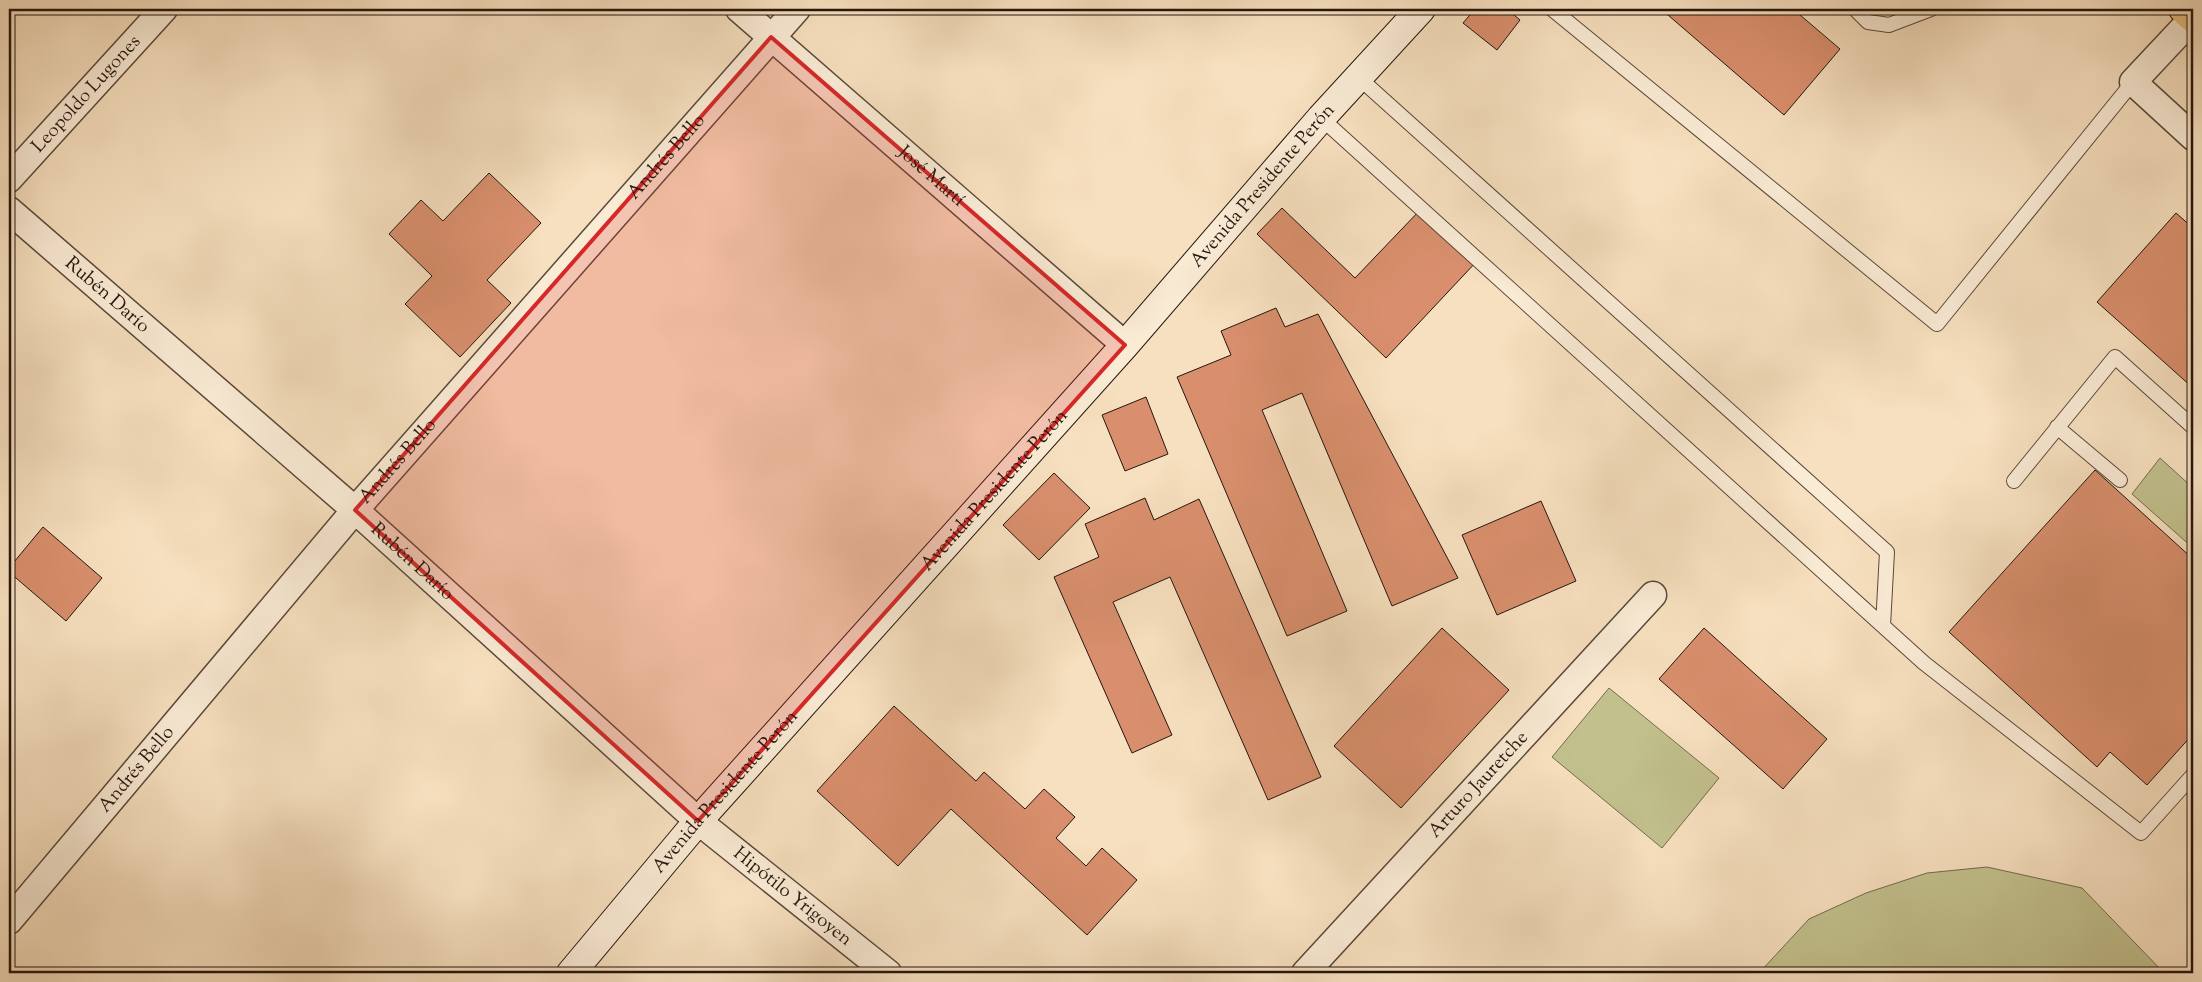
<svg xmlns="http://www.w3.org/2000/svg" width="2202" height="982" viewBox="0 0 2202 982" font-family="'Sorts Mill Goudy',serif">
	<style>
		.green { fill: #c2c18e; stroke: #746b4e }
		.building { fill: #d98f6d; stroke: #25150e }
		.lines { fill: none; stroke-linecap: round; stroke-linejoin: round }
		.lane-casing { stroke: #5a483a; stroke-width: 16 }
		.street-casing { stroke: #5a483a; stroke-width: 29 }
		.secondary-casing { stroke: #25150e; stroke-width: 30 }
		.highway-casing { stroke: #25150e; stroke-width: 30 }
		.lane { stroke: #faebd5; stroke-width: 14 }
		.street { stroke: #faebd5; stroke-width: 26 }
		.secondary { stroke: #faebd5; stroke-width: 28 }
		.highway { stroke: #ecc080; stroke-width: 28 }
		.marked { fill: #d62828; fill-opacity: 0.2; stroke: #d62828; stroke-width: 4; stroke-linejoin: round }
		.labels { text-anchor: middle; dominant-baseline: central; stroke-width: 4; stroke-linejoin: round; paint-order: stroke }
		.street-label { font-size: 19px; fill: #25150e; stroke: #faebd5 }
	</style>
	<rect width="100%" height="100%" fill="#f7e0bf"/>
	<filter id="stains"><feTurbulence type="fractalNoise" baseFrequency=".004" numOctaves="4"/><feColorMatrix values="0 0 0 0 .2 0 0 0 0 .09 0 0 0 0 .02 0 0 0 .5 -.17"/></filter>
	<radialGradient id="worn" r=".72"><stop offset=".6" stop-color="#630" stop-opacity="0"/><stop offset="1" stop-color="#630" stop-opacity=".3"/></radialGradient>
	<!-- green -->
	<path class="green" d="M2160,458L2193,488V548L2132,494Z
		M1609,688L1719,778L1662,848L1552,757Z
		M1987,867L2082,888L2164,973H1759L1809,919L1866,893L1927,873Z"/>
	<!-- building -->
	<path class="building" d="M1475,9H1507L1520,20L1497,50L1463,23Z
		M1661,9H1793L1840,49L1784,115Z
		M489,173L541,223L487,280L511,303L460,357L405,304L432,276L389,234L421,200L443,221Z
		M1282,208L1355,278L1422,208L1477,261L1386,358L1257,234Z
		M2176,213L2193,228V388L2097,302Z
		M1276,308L1285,327L1318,314L1458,578L1392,606L1302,393L1262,410L1347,611L1287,636L1177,377L1231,355L1221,331Z
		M1146,397L1168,454L1125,471L1102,415Z
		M2095,470L2193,559V734L2147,785L2110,752L2097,767L1949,632Z
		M1054,473L1090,508L1039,560L1003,525Z
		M1145,498L1154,520L1199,499L1321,777L1268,800L1170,577L1113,602L1172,735L1132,753L1054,577L1099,557L1085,524Z
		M1541,501L1576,581L1497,615L1462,535Z
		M43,527L102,578L66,621L9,572V568Z
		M1442,628L1509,690L1401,808L1334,746Z
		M1704,628L1827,739L1783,789L1659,679Z
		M894,706L976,781L984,772L1025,809L1044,789L1075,817L1056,838L1086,866L1102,848L1137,880L1087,935L951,809L898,866L817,791Z"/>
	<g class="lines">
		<!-- lane casing -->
		<g class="lane-casing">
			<path id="lane" d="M1552,9L1937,324L2133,82
				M1855,9L1868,22L1889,25L1931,9
				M1321,118L1883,626L1887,552L1358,77
				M2057,427L2120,480
				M2014,481L2115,357L2193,427
				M1883,626L1924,663L2141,833L2193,775"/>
		</g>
		<!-- street casing -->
		<g class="street-casing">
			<g id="street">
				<path id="s1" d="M739,9L1125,345"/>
				<path d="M2193,18L2133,82L2193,137"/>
				<path id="s2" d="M9,179L164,9"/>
				<path id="s3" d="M9,210L355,510L698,821L888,973"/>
				<path id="s4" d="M9,921L355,510L797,9"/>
				<path id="s5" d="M1305,973L1653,595"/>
			</g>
		</g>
		<!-- secondary casing -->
		<g class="secondary-casing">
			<g id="secondary">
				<path id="s6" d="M571,973L698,821L1125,345L1321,118L1421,9"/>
			</g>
		</g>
		<!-- highway casing -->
		<g class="highway-casing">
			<path id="highway" d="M2183,9L2193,18"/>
		</g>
		<!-- lane -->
		<use href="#lane" class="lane"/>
		<!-- street -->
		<use href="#street" class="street"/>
		<!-- secondary -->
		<use href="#secondary" class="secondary"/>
		<!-- highway -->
		<use href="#highway" class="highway"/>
	</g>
	<!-- marked area -->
	<path class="marked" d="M771,37L1125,345L698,821L355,510Z"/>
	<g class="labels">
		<!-- street labels -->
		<g class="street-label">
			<text stroke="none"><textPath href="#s2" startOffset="115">Leopoldo Lugones</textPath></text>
			<text stroke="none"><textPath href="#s4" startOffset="1008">Andrés Bello</textPath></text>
			<text stroke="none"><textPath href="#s1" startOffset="255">José Martí</textPath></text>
			<text stroke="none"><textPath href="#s6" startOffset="1048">Avenida Presidente Perón</textPath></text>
			<text stroke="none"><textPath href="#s3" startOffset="130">Rubén Darío</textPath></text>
			<text stroke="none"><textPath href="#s4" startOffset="602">Andrés Bello</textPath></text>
			<text stroke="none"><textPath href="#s6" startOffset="642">Avenida Presidente Perón</textPath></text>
			<text stroke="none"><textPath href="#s3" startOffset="535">Rubén Darío</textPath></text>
			<text stroke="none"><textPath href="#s4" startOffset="198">Andrés Bello</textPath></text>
			<text stroke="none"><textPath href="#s5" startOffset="256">Arturo Jauretche</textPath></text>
			<text stroke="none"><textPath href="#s6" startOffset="238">Avenida Presidente Perón</textPath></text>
			<text stroke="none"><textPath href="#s3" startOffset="1042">Hipótilo Yrigoyen</textPath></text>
		</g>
	</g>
	<!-- margin -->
	<rect width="2202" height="982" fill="none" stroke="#f7e0bf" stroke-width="30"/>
	<rect x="10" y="10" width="2182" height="962" fill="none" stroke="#25150e" stroke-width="2.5"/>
	<rect x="15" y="15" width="2172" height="952" fill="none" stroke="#25150e"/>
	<rect width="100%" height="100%" filter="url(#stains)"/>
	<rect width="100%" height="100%" fill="url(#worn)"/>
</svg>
